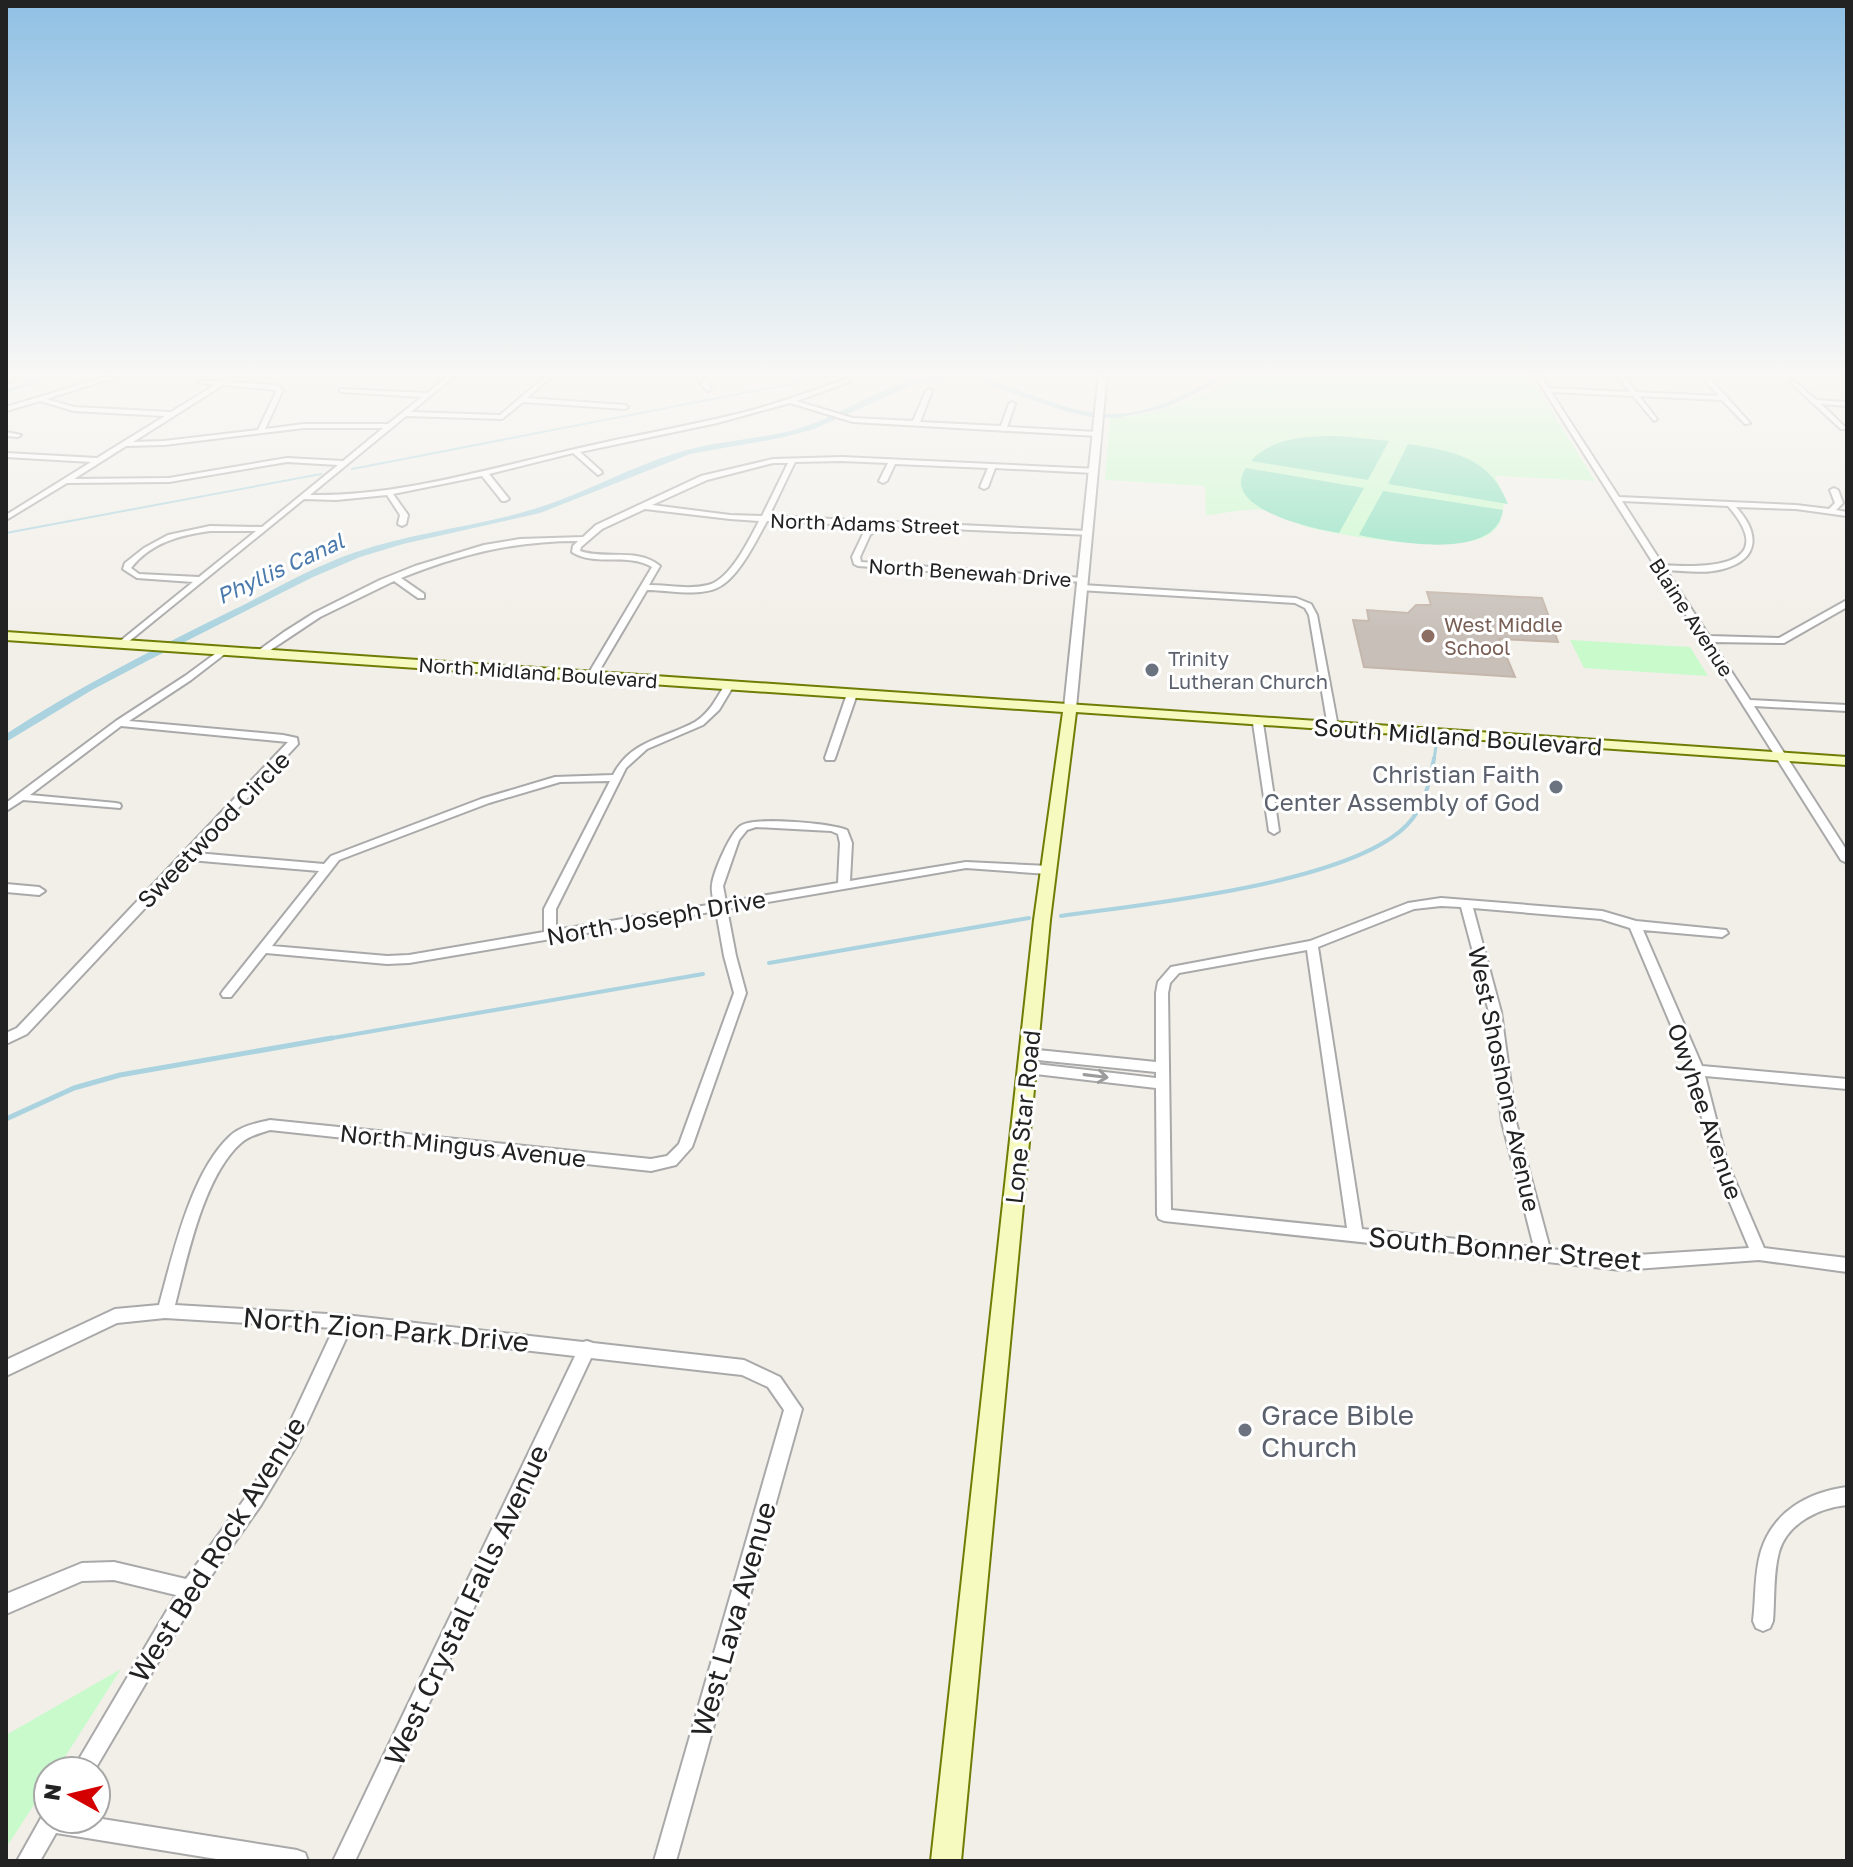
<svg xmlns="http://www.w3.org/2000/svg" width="1853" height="1867" viewBox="0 0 1853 1867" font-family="'Golos Text',sans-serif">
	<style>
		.park { fill: #c8facc }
		.pitch { fill: #88e0be }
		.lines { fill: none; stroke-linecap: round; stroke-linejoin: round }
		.stream-far3 { stroke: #aad3df; stroke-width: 2 }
		.stream-far2 { stroke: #aad3df; stroke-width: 3 }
		.stream-far1 { stroke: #aad3df; stroke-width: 4 }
		.stream { stroke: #aad3df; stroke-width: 5 }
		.canal { fill: #aad3df; fill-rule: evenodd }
		.building { fill: #c7bfb8; stroke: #c4b6ab; stroke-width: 2 }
		.minor-casing { stroke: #a9a9a9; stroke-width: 4 }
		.tertiary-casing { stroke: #a9a9a9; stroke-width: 4 }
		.secondary-casing { stroke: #707d05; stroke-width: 4 }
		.minor { fill: #fff; fill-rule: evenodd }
		.tertiary { fill: #fff; fill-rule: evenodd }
		.secondary { fill: #f7fabf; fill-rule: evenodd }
		.oneway { stroke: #9c9c9c }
		.education-dot { fill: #8d6e63; stroke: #fff; stroke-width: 3 }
		.worship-dot { fill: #6b7280; stroke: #fff; stroke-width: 3 }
		.labels { text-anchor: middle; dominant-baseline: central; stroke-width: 6; stroke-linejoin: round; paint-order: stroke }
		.far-street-label { font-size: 20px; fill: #222; stroke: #fff }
		.far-education-label { font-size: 20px; fill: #785e54; stroke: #fff; text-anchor: start }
		.far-worship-label { font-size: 20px; fill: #5b616d; stroke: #fff; text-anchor: start }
		.far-water-label { font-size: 22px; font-style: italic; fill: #4a7aab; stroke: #fff }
		.street-label { font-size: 24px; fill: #222; stroke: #fff }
		.worship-label { font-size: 24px; fill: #5b616d; stroke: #fff; text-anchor: end }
		.near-street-label { font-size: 28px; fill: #222; stroke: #fff }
		.near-worship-label { font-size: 28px; fill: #5b616d; stroke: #fff; text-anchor: start }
	</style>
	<rect width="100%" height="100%" fill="#f2efe9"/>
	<!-- park -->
	<path class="park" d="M1246,373H1528L1595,481L1495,476L1508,504H1504C1502,517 1501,527 1488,535C1457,555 1342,536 1307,527C1293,523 1276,511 1262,510C1244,508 1224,514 1206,515L1205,486L1105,480L1110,418C1161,416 1202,397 1246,373Z
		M1570,640L1690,647L1708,676L1584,668Z
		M121,1669L56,1771H48V1783L6,1848V1735Z"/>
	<!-- pitch -->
	<path class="pitch" d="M1338,436L1389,441L1368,480L1251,461C1272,437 1308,436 1338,436Z
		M1408,444C1453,451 1490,457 1508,504L1388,484Z
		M1246,468L1364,488L1339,533C1315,529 1218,509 1246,468Z
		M1383,491L1503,510C1496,562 1394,542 1359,535Z"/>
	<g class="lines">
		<!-- stream-far3 -->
		<path class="stream-far3" d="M352,469L847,373
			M6,533L321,474"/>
		<!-- stream-far2 -->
		<path class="stream-far2" d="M1434,760L1436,746"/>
		<!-- stream-far1 -->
		<path class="stream-far1" d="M1061,916C1145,904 1349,884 1407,825C1424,808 1430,781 1434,758
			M769,963L1029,918
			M321,1040L703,974"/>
		<!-- stream -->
		<path class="stream" d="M6,1119L74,1088L120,1075L332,1038"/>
		<!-- canal -->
		<path class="canal" d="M56,373H68L6,393V389Z
			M1226,373H1236L1165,408L1116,418L1091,417L1065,411L977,381L951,379L910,386L814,429L780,438L690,454L540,513L403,544L360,557L313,577L149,660L92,690L6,742V734C78,687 154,649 231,611C272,591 312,567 356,552C414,532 476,527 534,509C587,493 634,464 687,450C721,441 757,439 791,431C837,419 877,386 925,378C998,365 1048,416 1116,414C1156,413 1192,390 1226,373Z"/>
	</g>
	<!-- building -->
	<path class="building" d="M1427,592L1542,598L1558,642L1499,639L1515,677L1364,667L1353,620L1369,621L1367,610L1408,613L1416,605H1431Z"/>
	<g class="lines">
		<!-- minor casing -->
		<g class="minor-casing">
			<path id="minor" d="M118,373H129L46,399L74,407L171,412L215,385L200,383V381H220L233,373H241L228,382L277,385L283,390L265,429L304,424H388L422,397L342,392L340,391V389L427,393L451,373H458L411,412L500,415L546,376L565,373L550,378L527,398L625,405L628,407L625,409L523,402L502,419L406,416L310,495C400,496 484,470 571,450C630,436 690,426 749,411C782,402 814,390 847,379L849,382L796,401L853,418L913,421L926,391L929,389L932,391L920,422L1001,426L1009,404L1012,402L1015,404L1007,427L1097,432L1100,434L1097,436L853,422L790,403L717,423L580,452L601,471L602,473L598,475L573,453L489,474L509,499L505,501H502L482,476L393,494L408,515L406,524L402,526L398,524L400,515L387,495L336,500L304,499L122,647L118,644L119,642L193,582L137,578L123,569L125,563L144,548L168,535L210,526L262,527L338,465L287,462L169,482L67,483L6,520V515L91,462L6,457V453L97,458L165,416L74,411L40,401L6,411V407ZM223,385L277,390L258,430L164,441L133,442ZM304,428H383L343,461L287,458L169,478L74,479L126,446L164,445ZM210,531H256L199,577L139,574L131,568C150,543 180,535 210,531Z
				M709,373H716L707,384L711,389L708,391L701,384Z
				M1533,373H1539L1549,388L1630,392L1616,374L1622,373L1636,392L1719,396L1698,373H1705L1750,423L1745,424L1722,400L1639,396L1657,419L1654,421L1633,396L1551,392L1619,497L1796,505L1829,509L1835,503L1830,490L1834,488L1838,490L1843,503L1836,510L1847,512V516L1796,509L1736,507C1759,532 1761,559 1723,569C1705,574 1685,571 1666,570L1709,636L1779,638L1847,600V607L1784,643L1712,642L1750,700L1847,705V711L1754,706L1847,851V863L1841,860ZM1622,501L1728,506C1782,568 1704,568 1663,565Z
				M1791,381H1795L1816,400L1847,402V406L1821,404L1845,427V429H1841L1791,383Z
				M6,432L21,435L18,437L6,436Z
				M842,457L1097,469V473H1094L995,468L988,487L984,489L980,487L988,468L895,464L887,481L883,483L879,481L888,463L842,461L795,462L769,516L1087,531H1090V535L882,526L870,535L860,557L861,562L1083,578L1087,580L1083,582L858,566L854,564L852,557L863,534L873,526L767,521C756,541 738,579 717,588C697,597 668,590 647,590L595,678L592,679L587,676L652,567C627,552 595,567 572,552L573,546L578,541C513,541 461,554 401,578L424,594V598H418L394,581L320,617L263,655L260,656L255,653L284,632L314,613L380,580L415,566L484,545L520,539L583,537L596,525L701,476L773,459ZM773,463H788L762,516L730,515L652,505L707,480ZM645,509L730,519L759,521C749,540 730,580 708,585C689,590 668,585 649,585L660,566C637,547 606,560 580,551L581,547L602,529Z
				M1082,585L1296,598L1311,604L1317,615L1338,727L1333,730L1328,727L1309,615L1305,608L1295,603L1079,590L1078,588Z
				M223,648L226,649V653L191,680L129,721L283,735L297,738L298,744L196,853L324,864L331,856L481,799L555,777L613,775C631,740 664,739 695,722C710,713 717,697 726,683L729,682L734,685L719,710L703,725L647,749L626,768L556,909V930L714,904C713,898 711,891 712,885C713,873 731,830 742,825C758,817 830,823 847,830L852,843L850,881L966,862L1048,866L1054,870L1048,874L966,868L727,909L736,956L746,993L692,1147L676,1165L651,1171L270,1130C260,1133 249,1136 241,1143C204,1175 187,1258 175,1305L345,1315L583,1342L587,1341L593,1343L744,1360L780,1377L802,1409L676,1861H654L784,1410L768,1387L742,1375L591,1358L355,1861H333L575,1356L350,1330L297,1445L261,1505L197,1596L94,1771H72L176,1595L114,1580L82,1581L6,1614V1594L82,1563L114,1562L186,1579L249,1493L285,1433L334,1328L165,1318L117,1323L6,1376V1360L115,1309L159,1305C173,1254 191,1172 230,1136C241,1126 257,1123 270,1120L651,1159L667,1156L679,1144L734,993L724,956L716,911L409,963L387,964L266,953L231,997H223L221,994L223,991L319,871L190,860L27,1034L6,1044V1033L17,1028L288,742L121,726L30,795L116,803L120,804L121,806L120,808L23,800L6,811V803L116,721L185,676ZM610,781L544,909V932L409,955L387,956L272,946L339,860L489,803L560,782ZM756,827L831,831L838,834L840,843L838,883L726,902L723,886L739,840L747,830Z
				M852,691L857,694L835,758L834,760H826L825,758L847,694Z
				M1258,720L1263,723L1279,831L1274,834L1269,831L1253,723Z
				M6,884L39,887L45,891L39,895L6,892Z
				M1441,898L1602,911L1636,921L1726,930L1728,933L1722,937L1643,930L1702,1066L1847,1079V1089L1705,1076L1727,1162L1764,1248L1847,1258V1272L1759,1260L1621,1270L1164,1221L1159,1219L1157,1215L1156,1088L1027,1073L1022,1071L1020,1068L1022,1065L1027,1063L1156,1078V1072L1028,1059L1023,1057L1021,1054L1023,1051L1028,1049L1156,1062V993L1158,982L1171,967L1310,941L1408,903ZM1441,906L1461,907L1489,1012L1502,1122L1534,1247L1362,1229L1318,947L1414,909ZM1473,908L1601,919L1630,928L1690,1070L1713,1162L1749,1248L1621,1256L1550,1249L1516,1122L1501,1012ZM1307,950L1347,1228L1171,1210L1168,993L1170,983L1179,973Z
				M1847,1487V1505C1819,1508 1787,1523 1779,1552C1773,1574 1775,1599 1773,1621L1770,1628L1763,1631L1756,1628L1753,1621C1756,1598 1754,1574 1761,1551C1773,1512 1808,1492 1847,1487Z
				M48,1810V1819L96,1818L297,1850L305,1853L308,1861H229L56,1833L40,1861H17L45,1811Z"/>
		</g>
		<!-- tertiary casing -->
		<g class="tertiary-casing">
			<path id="tertiary" d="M14,373H23L6,383V378Z
				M1099,373H1107L1076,708L1070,711L1064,708Z"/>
		</g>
		<!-- secondary casing -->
		<g class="secondary-casing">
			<path id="secondary" d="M6,632L1847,757V765L1076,712L1050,920L961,1861H931L1034,920L1063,712L6,640Z"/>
		</g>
		<!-- minor -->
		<use href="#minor" class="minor"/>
		<!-- tertiary -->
		<use href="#tertiary" class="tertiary"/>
		<!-- secondary -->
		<use href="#secondary" class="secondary"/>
	</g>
	<!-- one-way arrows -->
	<defs><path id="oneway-shaft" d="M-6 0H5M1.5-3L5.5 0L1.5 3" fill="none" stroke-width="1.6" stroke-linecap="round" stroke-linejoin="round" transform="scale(2)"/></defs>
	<use class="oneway" href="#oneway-shaft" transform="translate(1096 1076) rotate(7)"/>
	<!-- sky -->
	<linearGradient id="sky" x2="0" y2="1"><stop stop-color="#8fc0e4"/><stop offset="0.59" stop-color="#f9f8f5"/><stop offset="1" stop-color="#f9f8f5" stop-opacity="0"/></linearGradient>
	<rect width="1853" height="635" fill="url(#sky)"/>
	<!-- markers -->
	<circle class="education-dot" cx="1428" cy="636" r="8"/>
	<g class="worship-dot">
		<circle cx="1152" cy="670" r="8"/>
		<circle cx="1556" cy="787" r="8"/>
		<circle cx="1245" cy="1430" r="8"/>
	</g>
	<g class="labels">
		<!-- far-street labels -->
		<g class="far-street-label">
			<text transform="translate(865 523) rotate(2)">North Adams Street</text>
			<text transform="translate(970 572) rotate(4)">North Benewah Drive</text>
			<text transform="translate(1692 617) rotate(57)">Blaine Avenue</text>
			<text transform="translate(538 672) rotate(4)">North Midland Boulevard</text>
		</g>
		<!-- far-education labels -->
		<g class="far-education-label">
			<text x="1444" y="624">West Middle<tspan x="1444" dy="23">School</tspan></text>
		</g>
		<!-- far-worship labels -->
		<g class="far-worship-label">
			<text x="1168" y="658">Trinity<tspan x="1168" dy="23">Lutheran Church</tspan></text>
		</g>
		<!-- far-water labels -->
		<g class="far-water-label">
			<text transform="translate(280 568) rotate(-25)">Phyllis Canal</text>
		</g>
		<!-- street labels -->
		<g class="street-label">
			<text transform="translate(1458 736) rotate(4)">South Midland Boulevard</text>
			<text transform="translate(213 829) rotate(-46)">Sweetwood Circle</text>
			<text transform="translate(656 917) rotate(-10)">North Joseph Drive</text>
			<text transform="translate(1505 1079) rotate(78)">West Shoshone Avenue</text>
			<text transform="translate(1706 1111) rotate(71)">Owyhee Avenue</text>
			<text transform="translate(1022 1117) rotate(-84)">Lone Star Road</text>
			<text transform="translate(463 1145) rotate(6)">North Mingus Avenue</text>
		</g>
		<!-- worship labels -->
		<g class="worship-label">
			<text x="1540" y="773">Christian Faith<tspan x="1540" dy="28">Center Assembly of God</tspan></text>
		</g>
		<!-- near-street labels -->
		<g class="near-street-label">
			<text transform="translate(1505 1248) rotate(5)">South Bonner Street</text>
			<text transform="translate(386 1329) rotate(5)">North Zion Park Drive</text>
			<text transform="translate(217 1549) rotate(-58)">West Bed Rock Avenue</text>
			<text transform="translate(466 1605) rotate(-65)">West Crystal Falls Avenue</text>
			<text transform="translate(733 1619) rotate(-74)">West Lava Avenue</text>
		</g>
		<!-- near-worship labels -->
		<g class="near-worship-label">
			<text x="1261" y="1414">Grace Bible<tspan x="1261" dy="32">Church</tspan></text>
		</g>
	</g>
	<!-- border -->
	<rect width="1853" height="1867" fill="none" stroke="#222222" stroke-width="16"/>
	<!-- north arrow -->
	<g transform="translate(72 1795) rotate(278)"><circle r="38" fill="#ffffff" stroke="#a7a7a7" stroke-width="2"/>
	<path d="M0-6L14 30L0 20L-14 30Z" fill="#d40000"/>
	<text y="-12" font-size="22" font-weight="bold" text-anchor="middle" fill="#222222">N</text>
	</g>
</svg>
